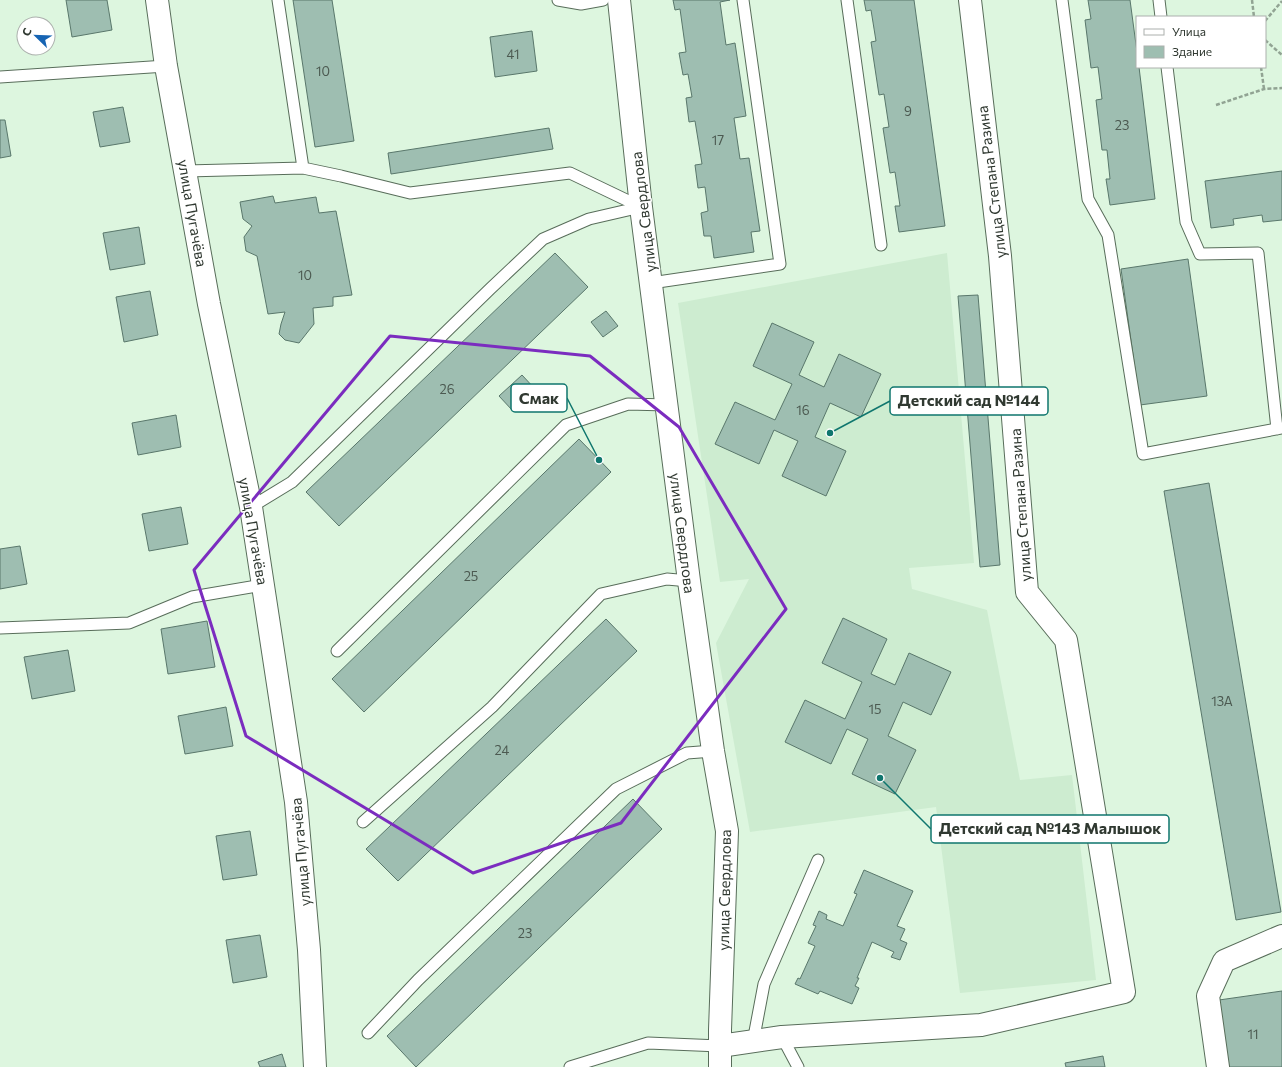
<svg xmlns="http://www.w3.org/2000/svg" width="1282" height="1067" viewBox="0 0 1282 1067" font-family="Commissioner,sans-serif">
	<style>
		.built { fill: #cdecd0 }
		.building { fill: #9ebeb1; stroke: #59776b }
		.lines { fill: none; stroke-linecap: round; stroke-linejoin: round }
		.lane-casing { stroke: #586d5a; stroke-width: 13 }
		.street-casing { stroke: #586d5a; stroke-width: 24 }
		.secondary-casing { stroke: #586d5a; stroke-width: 24 }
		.path { stroke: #91a393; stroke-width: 2.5; stroke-dasharray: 4 2; stroke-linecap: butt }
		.lane { stroke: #fff; stroke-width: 11 }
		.street { stroke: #fff; stroke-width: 22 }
		.secondary { stroke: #fff; stroke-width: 22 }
		.marked { fill: none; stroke: #7b2cbf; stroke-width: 3; stroke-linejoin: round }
		.labels { text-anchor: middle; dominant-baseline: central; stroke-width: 3; stroke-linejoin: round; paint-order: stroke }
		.number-label { font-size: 13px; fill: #4c5a51 }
		.street-label { font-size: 15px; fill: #303931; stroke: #fff }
		.leader { fill: none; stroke: #0f766e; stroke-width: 1.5 }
		.callout-dot { fill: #0f766e; stroke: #fff; stroke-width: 1.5 }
		.callout { fill: #fff; stroke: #0f766e; stroke-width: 1.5 }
		.callout-label { font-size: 16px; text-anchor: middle; font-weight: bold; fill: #303931 }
	</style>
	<rect width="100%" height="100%" fill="#ddf6df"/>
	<!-- built -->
	<path class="built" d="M947,253L974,563L909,568L912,589L987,610L1020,780L1072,775L1096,980L960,993L936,807L750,832L716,643L749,579L720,582L678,303Z"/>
	<!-- building -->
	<path class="building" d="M66,0H107L112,30L72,37Z
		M293,0H332L354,141L315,147Z
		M673,0H730L720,2L726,45L735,43L746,116L734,118L740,159L749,158L760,231L751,232L754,252L714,258L711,236H704L701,213L708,211L705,187L698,188L695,165L702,164L695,121L689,122L686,98L692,97L688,74L683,75L679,53L686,52L680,9L675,10Z
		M864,0H914L945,226L899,232L895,206H900L895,172L890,173L883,128L889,127L884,94L879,95L871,42L876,41L871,10L866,11Z
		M1088,0H1130L1137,52V67H1139L1155,199L1110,205L1106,179H1110L1107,150H1102L1096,100L1102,99L1098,67L1091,68L1085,20L1091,19Z
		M532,31L537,71L495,77L490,37Z
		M123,107L130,142L100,147L93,112Z
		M0,120H5L11,156L0,158Z
		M549,128L553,149L391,174L388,153Z
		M1282,171V220L1263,222L1262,215L1233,219L1234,225L1211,228L1205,181Z
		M273,196L275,203L316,197L319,213L336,211L352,295L333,297V306L313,308L314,324L299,343L285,340L279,334L281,324L285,312L268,314L257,256L246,251L244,237L252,226L243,219L240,202Z
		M139,227L145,264L110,270L103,233Z
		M555,253L588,287L339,526L306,492Z
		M1188,259L1207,396L1140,405L1121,269Z
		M150,291L158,335L124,342L116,297Z
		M978,295L1000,565L980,567L958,296Z
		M606,311L618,326L603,337L591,322Z
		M772,323L814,342L799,375L824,387L839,354L881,374L861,417L830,403L815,437L846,451L826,496L782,476L798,441L774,430L759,464L715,444L735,402L775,420L792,384L753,366Z
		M522,375L535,389L512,410L499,396Z
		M176,415L181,447L138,455L132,423Z
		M579,439L611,472L364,712L332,679Z
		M1209,483L1281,912L1236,920L1164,491Z
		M181,507L188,544L149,551L142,514Z
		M20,546L27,584L0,589V549Z
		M843,618L887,639L871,674L895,685L909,653L951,672L931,715L903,702L888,736L916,750L895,794L852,774L868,739L847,729L831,764L785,742L805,700L845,719L862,682L822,663Z
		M606,619L637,651L398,881L366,849Z
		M207,621L215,667L168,674L161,629Z
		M68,650L75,691L32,699L24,657Z
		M226,707L233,746L185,754L178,716Z
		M633,799L662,829L416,1067L387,1036Z
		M250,831L257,875L223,880L216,836Z
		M864,870L913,891L897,926L905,929L900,940L907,943L900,960L891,957L894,952L872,942L857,978H859L855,986L859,988L852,1004L820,991L818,994L795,984L798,978L800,979L815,946L808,943L816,926L813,925L819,911L827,915L826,919L843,926L857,894L854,893Z
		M260,935L267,977L233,983L226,940Z
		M1282,991V1067H1229L1219,1000Z
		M282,1054L286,1067H260L258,1062Z
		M1103,1056L1105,1067H1066L1065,1063Z"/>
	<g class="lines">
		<!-- lane casing -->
		<g class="lane-casing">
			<path id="lane" d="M278,0L303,168
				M558,0L581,4L603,0
				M847,0L881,245
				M1062,0L1088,199L1108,235L1143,454L1282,428
				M1159,0L1161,17
				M1167,67L1186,222L1200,254L1258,253L1277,429
				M0,77L166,66
				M186,171L303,168L341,176L410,193L570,173L641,207L589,219L543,239L490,289L292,482L251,507
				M651,283L780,264L743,0
				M0,628L129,623L192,597L263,585
				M337,651L566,425L628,404L667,405
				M363,822L492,707L601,594L667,579L689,581
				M368,1033L418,980L616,789L687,753L713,751
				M782,1037L798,1067
				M753,1042L764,984L818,860
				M570,1067L648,1043L720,1046"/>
		</g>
		<!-- street casing -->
		<g class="street-casing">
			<path id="street" d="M157,0L166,66L209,304L251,507L296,802L309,950L315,1067
				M720,1046L782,1037L981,1025L1124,992L1066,640L1027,592L1000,256L970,0
				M1218,1067L1208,996L1224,961L1282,936"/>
		</g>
		<!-- secondary casing -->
		<g class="secondary-casing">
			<path id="secondary" d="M619,0L641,207L689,581L713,751L727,831L720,1030V1067"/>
		</g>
		<!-- path -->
		<path class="path" d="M1252,0L1254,17
			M1265,21L1282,1
			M1265,40L1282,55
			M1261,67L1264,89
			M1216,105L1264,89L1282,88"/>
		<!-- lane -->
		<use href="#lane" class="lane"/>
		<!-- street -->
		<use href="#street" class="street"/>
		<!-- secondary -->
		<use href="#secondary" class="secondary"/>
	</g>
	<!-- marked area -->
	<path class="marked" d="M390,336L590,356L679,427L786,609L621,823L473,873L246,736L194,570Z"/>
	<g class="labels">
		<!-- number labels -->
		<g class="number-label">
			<text x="513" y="54">41</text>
			<text x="323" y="71">10</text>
			<text x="908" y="111">9</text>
			<text x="1122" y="125">23</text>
			<text x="718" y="140">17</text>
			<text x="305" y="275">10</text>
			<text x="447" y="389">26</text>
			<text x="803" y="410">16</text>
			<text x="471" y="576">25</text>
			<text x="1222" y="701">13А</text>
			<text x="875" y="709">15</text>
			<text x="502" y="750">24</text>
			<text x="525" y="933">23</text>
			<text x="1253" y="1034">11</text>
		</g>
		<!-- street labels -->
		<g class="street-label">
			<text transform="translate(991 182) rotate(-97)">улица Степана Разина</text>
			<text transform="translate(643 212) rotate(-97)">улица Свердлова</text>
			<text transform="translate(193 213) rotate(80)">улица Пугачёва</text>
			<text transform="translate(1020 505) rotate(-94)">улица Степана Разина</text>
			<text transform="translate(254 531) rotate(80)">улица Пугачёва</text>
			<text transform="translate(683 533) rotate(83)">улица Свердлова</text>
			<text transform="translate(300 852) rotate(-95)">улица Пугачёва</text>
			<text transform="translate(724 890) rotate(-89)">улица Свердлова</text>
		</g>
	</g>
	<!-- callouts -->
	<path class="leader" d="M599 460L567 398M830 433L890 401M880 778L931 829"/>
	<g class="callout-dot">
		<circle cx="599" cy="460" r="4"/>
		<circle cx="830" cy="433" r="4"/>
		<circle cx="880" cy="778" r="4"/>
	</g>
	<g class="callout">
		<rect x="511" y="384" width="56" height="28" rx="4"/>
		<rect x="890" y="387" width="158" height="28" rx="4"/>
		<rect x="931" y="815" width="238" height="28" rx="4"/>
	</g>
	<g class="callout-label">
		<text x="539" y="404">Смак</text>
		<text x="969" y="406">Детский сад №144</text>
		<text x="1050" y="834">Детский сад №143 Малышок</text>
	</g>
	<!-- legend -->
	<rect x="1136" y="16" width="130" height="52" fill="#ffffff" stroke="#acb0ad"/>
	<rect x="1144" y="29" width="20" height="6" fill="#ffffff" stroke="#acb0ad"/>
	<text x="1172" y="36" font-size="12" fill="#303931">Улица</text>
	<rect x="1144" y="46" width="20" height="12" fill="#9ebeb1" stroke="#acb0ad"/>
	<text x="1172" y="56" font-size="12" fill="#303931">Здание</text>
	<!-- north arrow -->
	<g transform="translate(36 36) rotate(293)"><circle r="19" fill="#ffffff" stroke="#acb0ad"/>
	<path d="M0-3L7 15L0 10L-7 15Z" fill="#1664b3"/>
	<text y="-6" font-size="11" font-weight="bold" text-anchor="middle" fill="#303931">С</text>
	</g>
</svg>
